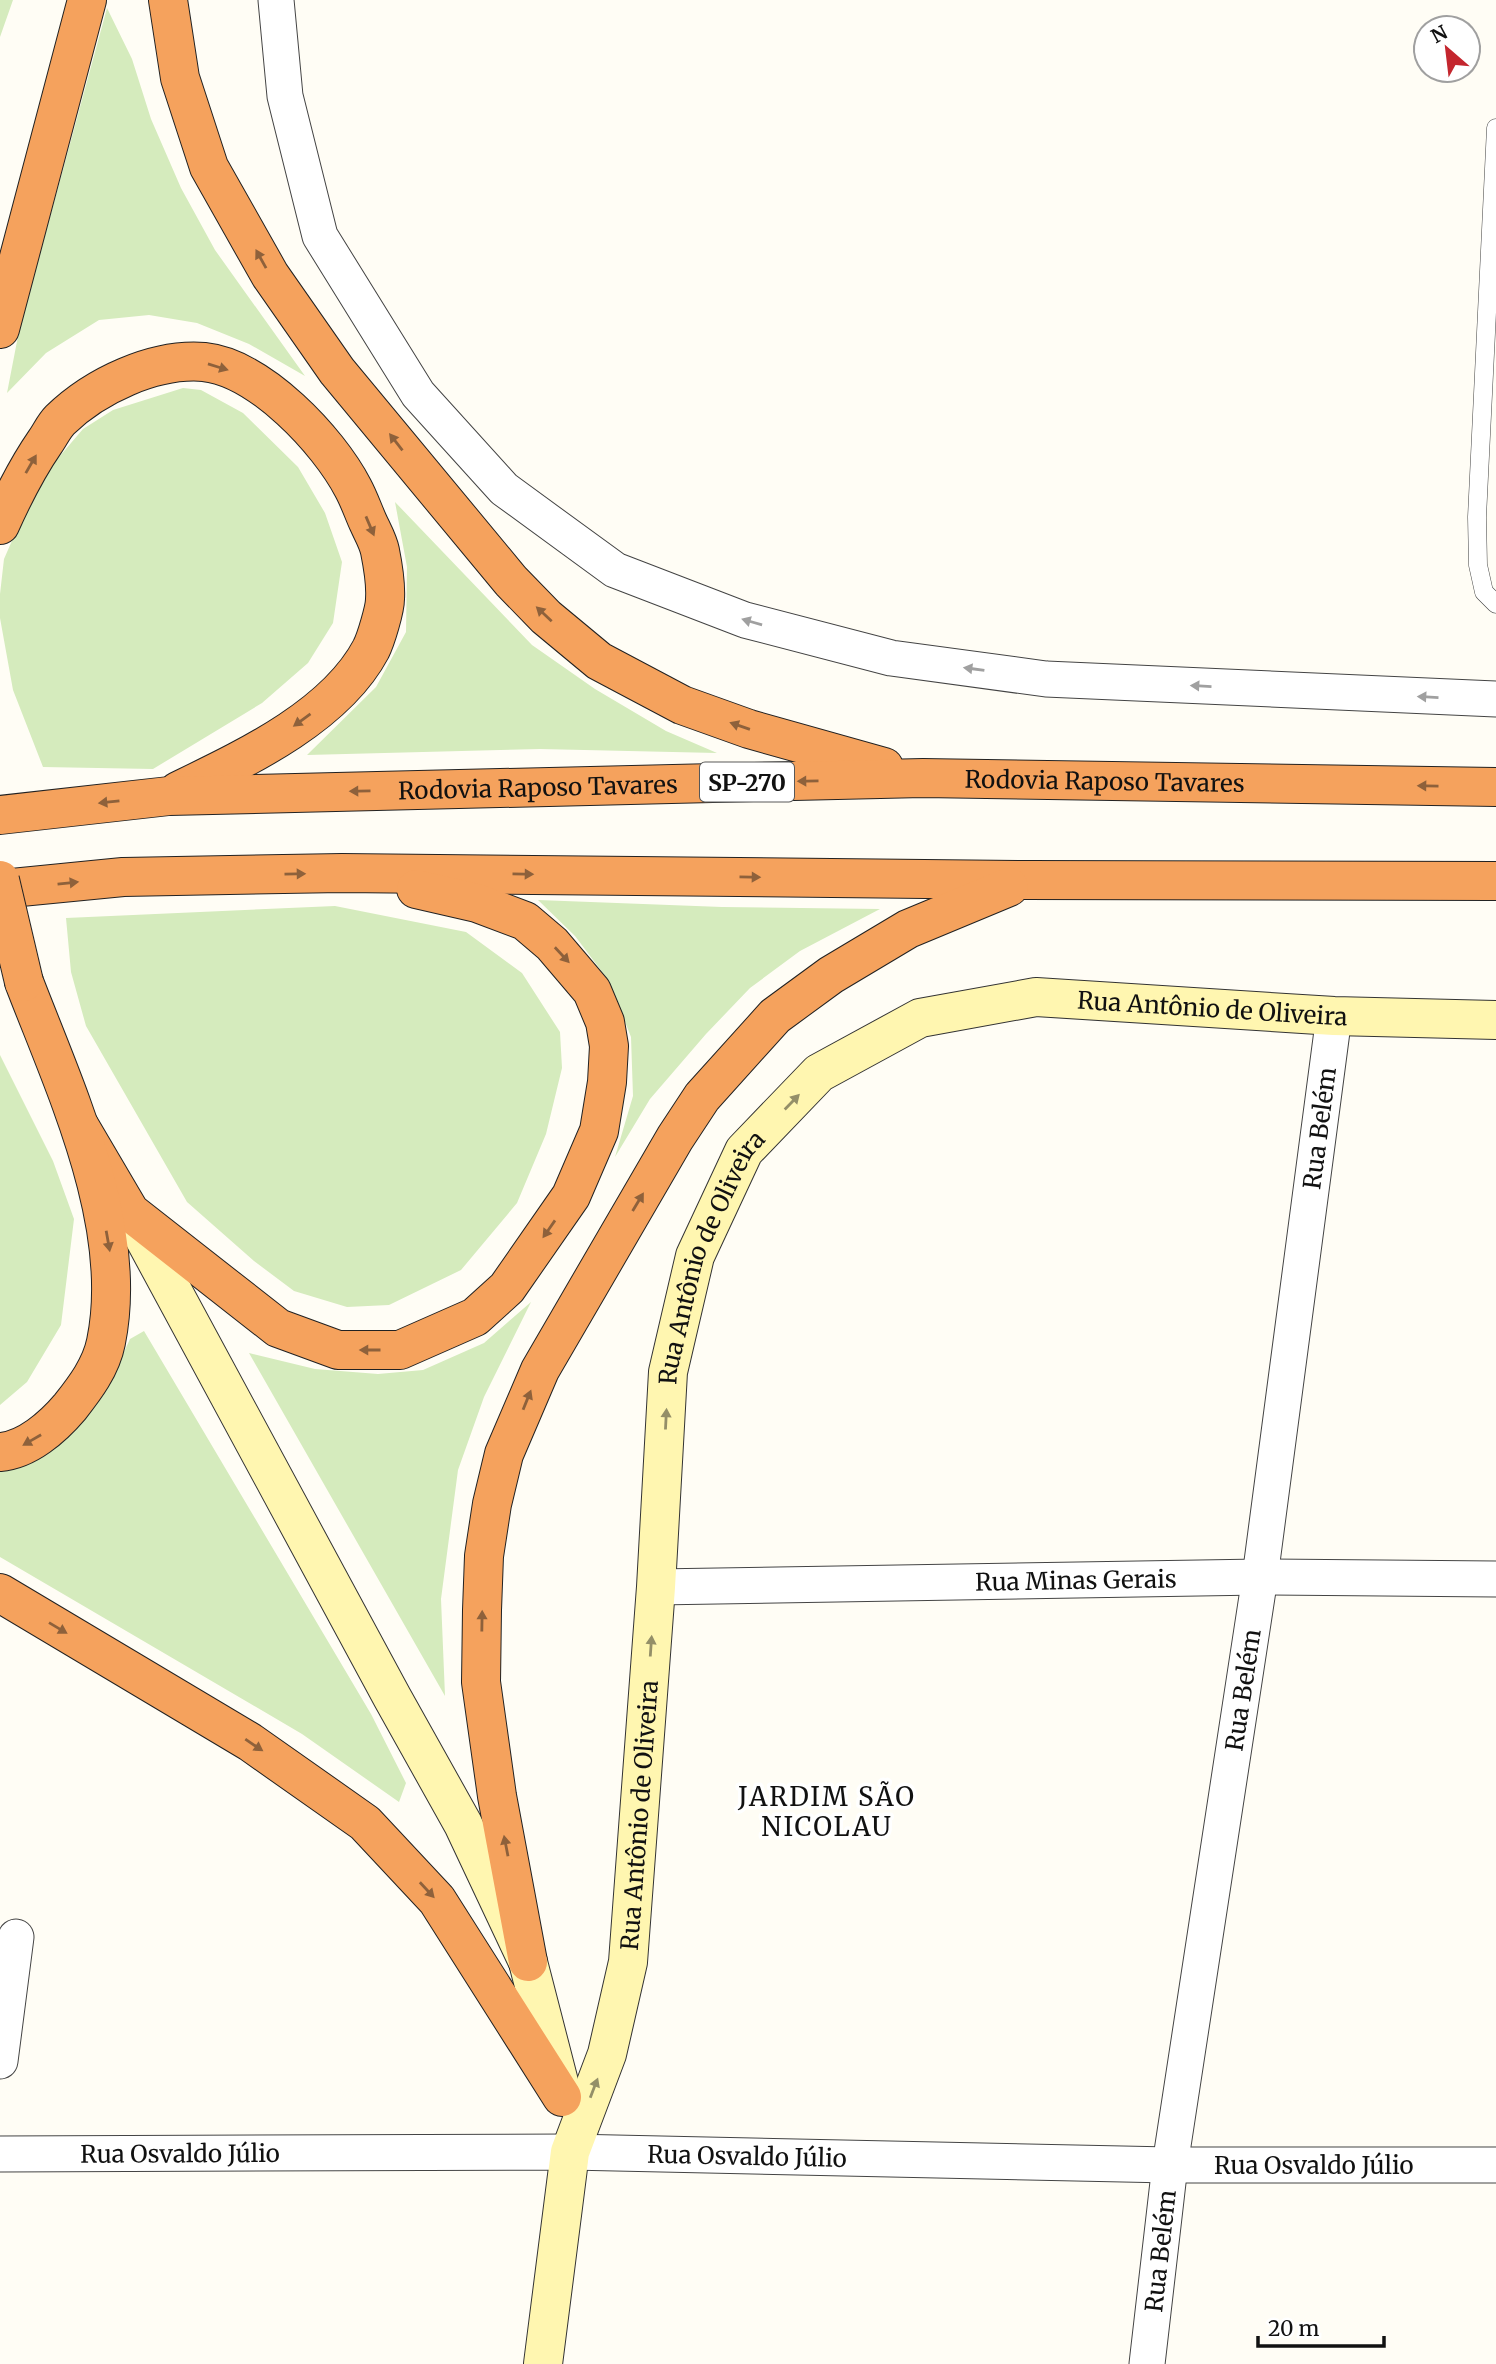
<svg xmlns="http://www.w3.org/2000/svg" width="1496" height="2364" viewBox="0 0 1496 2364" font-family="Merriweather,serif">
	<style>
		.green { fill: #d5ebbd }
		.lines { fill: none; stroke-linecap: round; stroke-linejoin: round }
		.service-casing { stroke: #444; stroke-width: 19 }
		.minor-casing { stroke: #444; stroke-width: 37 }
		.secondary-casing { stroke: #333; stroke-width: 40 }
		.motorway-casing { stroke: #222; stroke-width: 40 }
		.service { stroke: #fff; stroke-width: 18 }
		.minor { stroke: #fff; stroke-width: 35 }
		.secondary { stroke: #fff6b0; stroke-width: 38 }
		.motorway { stroke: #f5a25d; stroke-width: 38 }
		.motorway-bridge-casing { stroke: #222; stroke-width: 40; stroke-linecap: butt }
		.motorway-bridge { stroke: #f5a25d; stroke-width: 38 }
		.oneway { fill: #8e613b }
		.oneway2 { fill: #a0a0a0 }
		.oneway3 { fill: #948f68 }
		.labels { text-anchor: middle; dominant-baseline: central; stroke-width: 7; stroke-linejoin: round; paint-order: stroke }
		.shield { fill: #fff; stroke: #585858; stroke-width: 2 }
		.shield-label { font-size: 23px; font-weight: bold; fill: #111 }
		.street-label { font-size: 24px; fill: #111; stroke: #fff }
		.neighbourhood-label { font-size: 26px; letter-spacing: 2px; fill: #111; stroke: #fff }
	</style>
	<rect width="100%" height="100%" fill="#fffdf5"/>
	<!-- green -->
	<path class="green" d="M0,0H13L0,37Z
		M107,8L132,59L151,119L181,188L215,250L305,376L249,344L197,323L149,315L99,320L46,353L7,393L19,331Z
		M183,388L201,390L243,413L298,467L325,513L342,562L333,623L308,663L262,703L153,769L43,767L13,690L0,618V594L4,559L25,511L47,471L83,429L113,410Z
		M395,502L532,645L595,689L666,731L717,753L540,749L307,755L376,687L406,632L407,567Z
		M538,900L722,907L880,909L800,951L750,988L706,1034L650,1099L615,1157L633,1096L631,1037L609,981L575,936Z
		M335,906L466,932L522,973L560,1032L562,1068L546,1134L517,1203L461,1270L389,1305L347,1307L294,1291L254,1261L187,1202L86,1026L71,972L66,918Z
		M0,1055L53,1161L74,1219L61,1325L27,1382L0,1405Z
		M531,1302L484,1397L458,1470L441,1599L445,1696L249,1353L315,1369L378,1374L423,1370L484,1343Z
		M144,1331L371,1714L406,1783L399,1802L302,1734L0,1557V1470L107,1388L130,1339Z"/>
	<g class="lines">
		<!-- service casing -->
		<g class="service-casing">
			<path id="service" d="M1496,128L1477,517L1478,565L1484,592L1496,604"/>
		</g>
		<!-- minor casing -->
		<g class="minor-casing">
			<g id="minor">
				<path d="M276,0L285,96L320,236L418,394L504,489L615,570L745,620L891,658L1046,679L1496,699"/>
				<path id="s1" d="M656,1587L1260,1577L1496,1579"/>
				<path d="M0,2061L16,1937"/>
				<path id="s2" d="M0,2154L570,2152L1170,2165H1496"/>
				<path id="s3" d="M1147,2364L1170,2165L1260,1577L1334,1016"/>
			</g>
		</g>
		<!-- secondary casing -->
		<g class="secondary-casing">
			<g id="secondary">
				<path d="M130,1212L392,1697L463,1824L528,1962L561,2090"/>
				<path id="s4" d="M543,2364L570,2152L607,2054L628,1962L656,1587L668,1372L695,1256L744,1151L819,1073L920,1018L1036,997L1334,1016L1496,1020"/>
			</g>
		</g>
		<!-- motorway casing -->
		<g class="motorway-casing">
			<g id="motorway">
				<path d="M168,0L180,78L209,167L270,275L337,371L511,581L546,617L599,661L682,705L749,729L884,767"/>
				<path d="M0,329L87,0"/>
				<path d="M0,525C13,496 27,468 45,442C50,435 54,426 60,420C95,386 154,358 204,362C260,368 328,440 353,488C359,499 363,511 368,522C372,531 378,541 380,551C383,566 386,584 385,599C385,609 376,639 371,649C335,717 244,759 178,791"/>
				<path id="s5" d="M0,815L169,796L923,778L1496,787"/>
				<path d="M0,889L123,877L342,873L1024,880L1496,881"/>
				<path d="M80,1127L130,1212L278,1328L338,1350H400L475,1317L507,1288L571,1196L599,1131L607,1082L609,1046L605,1022L592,991L552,944L525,921L477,903L416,889"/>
				<path d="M0,1452C27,1450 53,1427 70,1407C85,1388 101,1367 106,1342C130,1225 65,1089 24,982"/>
				<path d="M0,1593L250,1742L365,1823L437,1900L562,2097"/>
				<path d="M528,1962L497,1796L481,1682L482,1610L484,1556L492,1504L504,1454L540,1370L675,1138L702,1097L775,1016L831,975L908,929L1009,887"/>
			</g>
		</g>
		<!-- service -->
		<use href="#service" class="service"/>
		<!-- minor -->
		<use href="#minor" class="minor"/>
		<!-- secondary -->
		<use href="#secondary" class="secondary"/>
		<!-- motorway -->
		<use href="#motorway" class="motorway"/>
		<!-- motorway-bridge casing -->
		<g class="motorway-bridge-casing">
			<path id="motorway-bridge" d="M0,880L24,982"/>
		</g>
		<!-- motorway-bridge -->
		<use href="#motorway-bridge" class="motorway-bridge"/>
	</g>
	<!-- one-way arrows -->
	<defs><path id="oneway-solid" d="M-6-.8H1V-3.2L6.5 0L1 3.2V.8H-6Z" transform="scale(1.75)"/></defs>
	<g class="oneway">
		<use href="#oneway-solid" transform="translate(261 259) rotate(-119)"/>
		<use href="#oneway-solid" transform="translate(218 367) rotate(17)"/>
		<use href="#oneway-solid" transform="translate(396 442) rotate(-128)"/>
		<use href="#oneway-solid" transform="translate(31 464) rotate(-60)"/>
		<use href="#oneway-solid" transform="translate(370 526) rotate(67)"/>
		<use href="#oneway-solid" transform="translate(544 614) rotate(-137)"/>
		<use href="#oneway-solid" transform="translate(302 720) rotate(144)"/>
		<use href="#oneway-solid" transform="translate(740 726) rotate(-161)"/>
		<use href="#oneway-solid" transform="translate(808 781) rotate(179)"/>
		<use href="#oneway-solid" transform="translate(1428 786) rotate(-179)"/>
		<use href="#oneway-solid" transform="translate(360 791) rotate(179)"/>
		<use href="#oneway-solid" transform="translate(109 802) rotate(174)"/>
		<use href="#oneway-solid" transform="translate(295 874) rotate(-1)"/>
		<use href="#oneway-solid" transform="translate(523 874) rotate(1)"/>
		<use href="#oneway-solid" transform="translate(750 877) rotate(1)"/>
		<use href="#oneway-solid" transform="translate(68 883) rotate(-6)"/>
		<use href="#oneway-solid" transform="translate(562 955) rotate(47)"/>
		<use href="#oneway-solid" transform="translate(638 1202) rotate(-59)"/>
		<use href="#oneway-solid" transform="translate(549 1229) rotate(125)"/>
		<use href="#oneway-solid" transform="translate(108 1241) rotate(80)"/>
		<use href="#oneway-solid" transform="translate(370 1350) rotate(-180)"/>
		<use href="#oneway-solid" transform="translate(527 1400) rotate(-68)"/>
		<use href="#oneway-solid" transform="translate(32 1440) rotate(150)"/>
		<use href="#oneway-solid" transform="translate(482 1621) rotate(-89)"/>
		<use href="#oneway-solid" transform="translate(58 1628) rotate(31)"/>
		<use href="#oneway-solid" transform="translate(254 1745) rotate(34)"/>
		<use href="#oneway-solid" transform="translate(506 1846) rotate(-101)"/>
		<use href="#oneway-solid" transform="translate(427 1890) rotate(47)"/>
	</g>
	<g class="oneway2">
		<use href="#oneway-solid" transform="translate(752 622) rotate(-164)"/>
		<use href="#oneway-solid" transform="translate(974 669) rotate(-172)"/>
		<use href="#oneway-solid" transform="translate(1201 686) rotate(-177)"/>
		<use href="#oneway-solid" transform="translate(1428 697) rotate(-177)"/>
	</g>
	<g class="oneway3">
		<use href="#oneway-solid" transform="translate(792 1102) rotate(-46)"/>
		<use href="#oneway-solid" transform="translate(666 1419) rotate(-87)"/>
		<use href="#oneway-solid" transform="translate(651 1646) rotate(-86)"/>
		<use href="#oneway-solid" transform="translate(594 2088) rotate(-69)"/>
	</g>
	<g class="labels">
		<!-- shield labels -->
		<rect class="shield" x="700" y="762.5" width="94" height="39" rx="5"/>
		<g class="shield-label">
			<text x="747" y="782">SP-270</text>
		</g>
		<!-- street labels -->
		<g class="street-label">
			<text stroke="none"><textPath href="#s5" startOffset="1106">Rodovia Raposo Tavares</textPath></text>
			<text stroke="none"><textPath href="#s5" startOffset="539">Rodovia Raposo Tavares</textPath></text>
			<text stroke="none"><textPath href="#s4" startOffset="1757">Rua Antônio de Oliveira</textPath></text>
			<text stroke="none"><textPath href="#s3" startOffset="1248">Rua Belém</textPath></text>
			<text stroke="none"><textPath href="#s4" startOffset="1127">Rua Antônio de Oliveira</textPath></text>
			<text stroke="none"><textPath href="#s1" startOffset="420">Rua Minas Gerais</textPath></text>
			<text stroke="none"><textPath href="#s3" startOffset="681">Rua Belém</textPath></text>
			<text stroke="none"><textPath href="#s4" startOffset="560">Rua Antônio de Oliveira</textPath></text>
			<text stroke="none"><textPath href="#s2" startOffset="180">Rua Osvaldo Júlio</textPath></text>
			<text stroke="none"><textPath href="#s2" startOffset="747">Rua Osvaldo Júlio</textPath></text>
			<text stroke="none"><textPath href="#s2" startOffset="1314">Rua Osvaldo Júlio</textPath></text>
			<text stroke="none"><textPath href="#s3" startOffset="114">Rua Belém</textPath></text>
		</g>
		<!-- neighbourhood labels -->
		<g class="neighbourhood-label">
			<text x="827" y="1796">JARDIM SÃO<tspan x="827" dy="30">NICOLAU</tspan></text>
		</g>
	</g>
	<!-- north arrow -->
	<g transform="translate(1447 49) rotate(332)"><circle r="33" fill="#ffffff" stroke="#a0a0a0" stroke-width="2"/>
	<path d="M0-5L12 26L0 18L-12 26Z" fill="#c4262e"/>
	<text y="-10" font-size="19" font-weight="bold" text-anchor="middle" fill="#111111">N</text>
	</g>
	<!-- scale -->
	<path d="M1258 2336v10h126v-10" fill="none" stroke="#111111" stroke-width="3.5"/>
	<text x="1268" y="2336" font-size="21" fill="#111111" stroke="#ffffff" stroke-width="5" paint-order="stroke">20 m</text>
</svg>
